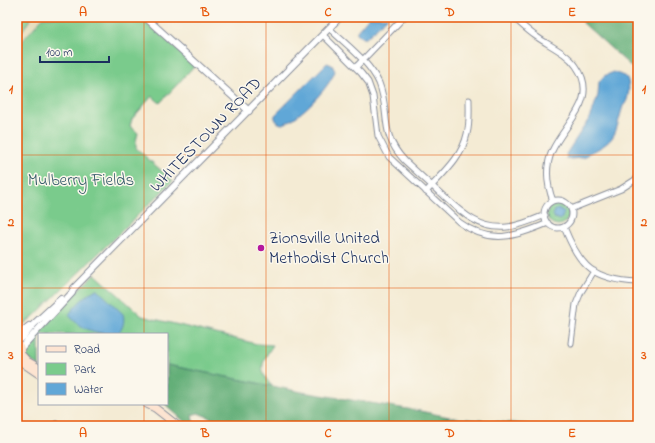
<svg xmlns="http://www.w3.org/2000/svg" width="655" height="443" viewBox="0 0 655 443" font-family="'Indie Flower',sans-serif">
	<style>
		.built { fill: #e4dbba }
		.green { fill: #7acb8c; stroke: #4a7d75 }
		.forest { fill: #63af78; stroke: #3f6f6b }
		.water { fill: #61a7d7; stroke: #3e6b9a }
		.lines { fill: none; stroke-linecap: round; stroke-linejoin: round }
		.minor-casing { stroke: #888d99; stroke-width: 7 }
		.tertiary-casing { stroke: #888d99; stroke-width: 8 }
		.secondary-casing { stroke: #888d99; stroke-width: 9 }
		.minor { stroke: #fff; stroke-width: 5 }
		.tertiary { stroke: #fff; stroke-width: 6 }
		.secondary { stroke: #fde4d1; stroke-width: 7 }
		.grid { fill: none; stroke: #e8590c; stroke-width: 1; stroke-opacity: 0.55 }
		.poi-dot { fill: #b5179e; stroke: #fbf7ec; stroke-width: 1.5 }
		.labels { text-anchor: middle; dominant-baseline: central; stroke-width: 3; stroke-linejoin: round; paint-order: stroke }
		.street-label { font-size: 17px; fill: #1b2f5e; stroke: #fbf7ec }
		.park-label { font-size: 17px; fill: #385e6c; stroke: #fbf7ec }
		.poi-label { font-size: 17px; fill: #1b2f5e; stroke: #fbf7ec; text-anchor: start }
		.neatline { fill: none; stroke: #e8590c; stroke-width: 1.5 }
		.grid-label { font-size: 13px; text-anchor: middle; font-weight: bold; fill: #e8590c }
	</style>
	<rect width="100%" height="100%" fill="#fbf7ec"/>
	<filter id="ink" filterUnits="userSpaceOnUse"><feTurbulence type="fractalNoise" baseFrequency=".025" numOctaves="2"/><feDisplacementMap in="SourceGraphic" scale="8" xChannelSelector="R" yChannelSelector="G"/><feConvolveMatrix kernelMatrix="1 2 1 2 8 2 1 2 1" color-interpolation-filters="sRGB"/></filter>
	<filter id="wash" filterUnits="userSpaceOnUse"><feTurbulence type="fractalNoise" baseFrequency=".012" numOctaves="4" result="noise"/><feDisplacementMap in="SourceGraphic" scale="16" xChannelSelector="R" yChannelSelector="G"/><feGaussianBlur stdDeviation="0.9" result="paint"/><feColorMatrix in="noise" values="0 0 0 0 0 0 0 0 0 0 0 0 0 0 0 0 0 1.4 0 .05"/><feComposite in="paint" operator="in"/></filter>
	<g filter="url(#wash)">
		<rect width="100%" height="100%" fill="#f4ebd4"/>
		<!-- built -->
		<path class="built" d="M17,17H42L17,46Z"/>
		<!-- green -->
		<path class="green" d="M17,17H32L20,34L17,35Z
			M43,17H141L195,65L160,103L152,96L132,119L130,126L138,133L136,141V148L173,181L33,317L24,324L17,328V47Z
			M547 214a11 11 0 1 1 22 0a11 11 0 1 1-22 0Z
			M95,274L142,316L257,344L273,345C262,362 257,370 272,386L167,365V334H39V366L28,359L23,353L24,349L73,295Z"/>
		<!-- forest -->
		<path class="forest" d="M584,17H638V68L636,71L583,23Z
			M167,365L302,392L420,411L454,418L546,426H214L216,420L198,413L192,415L194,424L189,426L165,404H167Z"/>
		<!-- water -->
		<path class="water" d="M369,17H388L366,38H362L357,33V31Z
			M327,63L332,65L335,71C330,87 299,119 283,124C278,124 274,120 275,115Z
			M614,72L626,77C631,82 629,102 623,106C614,134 619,139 590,153C588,154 587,156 586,157C584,158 570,159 567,159L566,154L591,116L598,95L599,82L604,76Z
			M558,209L563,211L564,214L562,216L563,217L559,220L556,218L555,219L553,214L555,212L554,211Z
			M97,289L123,314C125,321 123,328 118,334C100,334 81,331 69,315C73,307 89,292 97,289Z"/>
	</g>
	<g filter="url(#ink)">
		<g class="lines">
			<!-- minor casing -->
			<g class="minor-casing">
				<path id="minor" d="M513,17C521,24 528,31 537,37C550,46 567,53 576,66C600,100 565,122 552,151C545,167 547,185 553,201
					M329,28C346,45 369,61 379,83C391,113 378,133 405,161C417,172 429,183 441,194C461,212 479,230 507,227C520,226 533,220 545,215
					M323,35L361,73L368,82L373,96L378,136L389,157L459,222C490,245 515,237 548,223
					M356,67L404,17
					M426,192C441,175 462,158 467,134C470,123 469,111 469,100
					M544 214a14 14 0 1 1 28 0a14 14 0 1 1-28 0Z
					M571,209L621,189L638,178
					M564,227C580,267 593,280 638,282
					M571,343L576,304L581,292L594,271
					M54,426L56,424"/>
			</g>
			<!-- tertiary casing -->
			<g class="tertiary-casing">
				<path id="tertiary" d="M145,17L249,111
					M17,336L29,326
					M17,342L23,337L34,324L61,299
					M21,348L72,293L74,288L340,17"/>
			</g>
			<!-- secondary casing -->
			<g class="secondary-casing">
				<path id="secondary" d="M17,343C21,347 22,351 19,356
					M20,353L27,361L39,368
					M17,359L39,374
					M147,404L155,408L178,426"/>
			</g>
			<!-- minor -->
			<use href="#minor" class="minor"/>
			<!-- tertiary -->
			<use href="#tertiary" class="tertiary"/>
			<!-- secondary -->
			<use href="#secondary" class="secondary"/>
		</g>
	</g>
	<!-- grid -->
	<path class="grid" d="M144,17V334M266,17V426M389,17V426M511,17V426M17,155H638M17,288H638M144,404V426"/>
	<!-- markers -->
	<circle class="poi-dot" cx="261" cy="248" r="4"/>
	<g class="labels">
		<!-- street labels -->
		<g class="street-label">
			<text transform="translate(206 135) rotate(-46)">WHITESTOWN ROAD</text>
		</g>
		<!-- park labels -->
		<g class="park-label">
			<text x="81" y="180">Mulberry Fields</text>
		</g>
		<!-- poi labels -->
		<g class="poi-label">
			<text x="269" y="238">Zionsville United<tspan x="269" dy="20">Methodist Church</tspan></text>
		</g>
	</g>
	<!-- margin -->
	<rect width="655" height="443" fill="none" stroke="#fbf7ec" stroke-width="44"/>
	<!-- legend -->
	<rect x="38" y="333" width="130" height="72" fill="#fbf7ec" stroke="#a1a7b3"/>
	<rect x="46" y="346" width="20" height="6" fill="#fde4d1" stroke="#a1a7b3"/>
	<text x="74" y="353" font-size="12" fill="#1b2f5e">Road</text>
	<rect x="46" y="363" width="20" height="12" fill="#7acb8c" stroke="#a1a7b3"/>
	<text x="74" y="373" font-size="12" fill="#1b2f5e">Park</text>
	<rect x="46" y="383" width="20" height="12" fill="#61a7d7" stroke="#a1a7b3"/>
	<text x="74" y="393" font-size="12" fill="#1b2f5e">Water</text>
	<!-- scale -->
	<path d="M40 56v6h69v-6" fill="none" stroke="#1b2f5e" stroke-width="2"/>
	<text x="46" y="56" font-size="12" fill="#1b2f5e" stroke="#fbf7ec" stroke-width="3" paint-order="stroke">100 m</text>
	<rect x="22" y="22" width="611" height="399" class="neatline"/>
	<g class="grid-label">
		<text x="83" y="16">A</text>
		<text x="205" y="16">B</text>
		<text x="328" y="16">C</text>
		<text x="450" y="16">D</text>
		<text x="572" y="16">E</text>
		<text x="11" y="93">1</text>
		<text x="644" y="93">1</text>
		<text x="11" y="226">2</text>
		<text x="644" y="226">2</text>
		<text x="11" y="359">3</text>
		<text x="644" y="359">3</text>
		<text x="83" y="437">A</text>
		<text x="205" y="437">B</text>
		<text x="328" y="437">C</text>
		<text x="450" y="437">D</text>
		<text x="572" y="437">E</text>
	</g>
</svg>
